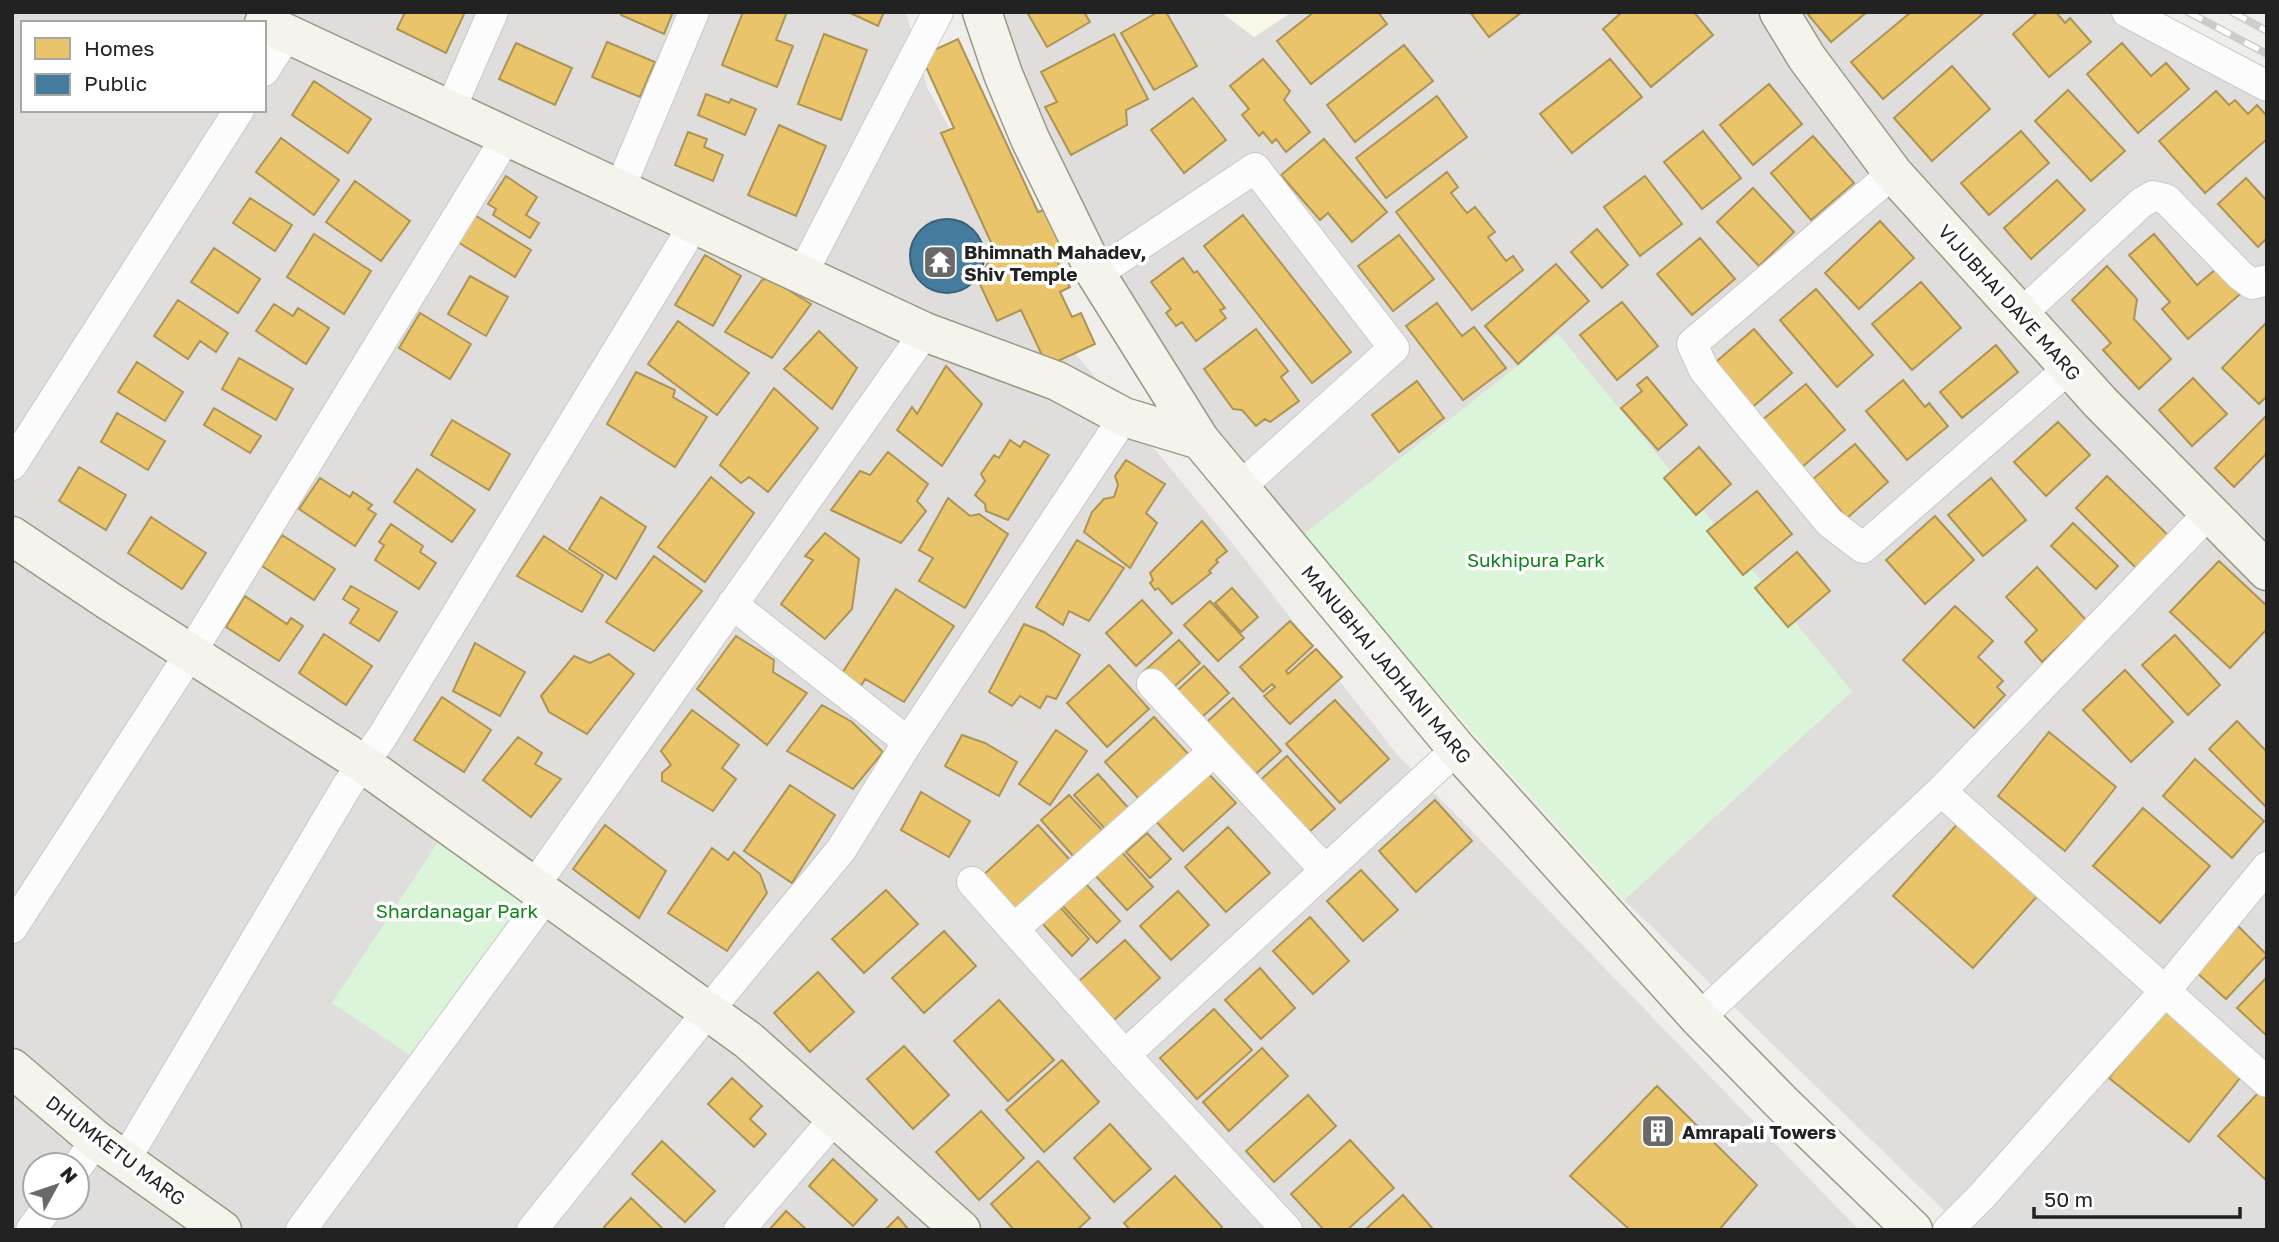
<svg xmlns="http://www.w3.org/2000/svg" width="2279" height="1242" viewBox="0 0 2279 1242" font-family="'Golos Text',sans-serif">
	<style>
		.residential { fill: #dfdedc; fill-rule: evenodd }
		.education { fill: #f8f7e8 }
		.park { fill: #daf5da }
		.homes { fill: #e9c46a; stroke: #ad9354; stroke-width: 2 }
		.public { fill: #457b9d; stroke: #3a6078; stroke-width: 2 }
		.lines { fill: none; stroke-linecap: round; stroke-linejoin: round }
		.street-casing { stroke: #c9c8c7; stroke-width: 32 }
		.secondary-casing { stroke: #999a82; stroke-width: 41 }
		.street { stroke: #fdfcfc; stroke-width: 30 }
		.secondary { stroke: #f4f4ed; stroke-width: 38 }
		.rail-casing { stroke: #ccc; stroke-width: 8 }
		.rail { stroke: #fff; stroke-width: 5; stroke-dasharray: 16; stroke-linecap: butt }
		.labels { text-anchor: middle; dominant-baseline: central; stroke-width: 7; stroke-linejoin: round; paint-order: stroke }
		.poi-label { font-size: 19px; font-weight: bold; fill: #222; stroke: #fff; text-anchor: start }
		.street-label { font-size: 19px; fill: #222; stroke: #fff }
		.park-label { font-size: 19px; fill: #0c8416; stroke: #fff }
	</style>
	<rect width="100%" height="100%" fill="#f0eeeb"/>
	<!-- residential -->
	<path class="residential" d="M12,12H906L927,87L1065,341L1233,544L1395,752L1859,1230H12ZM23,23H264V110H23ZM35,1165H77V1207H35Z
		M990,12H1221L1254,37L1292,12H2111L2267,86V1230H1964L1624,900L1852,691L1299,538L1169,376L1065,189Z"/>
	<!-- education -->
	<path class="education" d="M1221,12H1292L1254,37Z"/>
	<!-- park -->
	<path class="park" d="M1558,334L1852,691L1624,900L1299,538Z
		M446,830L533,894L417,1060L332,1003Z"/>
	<!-- homes -->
	<path class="homes" d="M405,12H465L446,53L397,29Z
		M623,12H673L664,34L621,15Z
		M743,12H787L776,40L793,46L777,87L722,65Z
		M848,12H884L878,26Z
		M1027,12H1084L1090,22L1047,47Z
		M1158,12H1166L1197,66L1154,90L1121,33Z
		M1314,12H1378L1387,24L1311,84L1277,41Z
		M1470,12H1522L1489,37Z
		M1622,12H1694L1713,35L1651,87L1603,29Z
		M1806,12H1867L1831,42Z
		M1911,12H1985L1883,99L1851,62Z
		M2038,12H2056L2065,23L2070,18L2091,42L2049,77L2013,34Z
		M824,34L867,50L841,120L798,104Z
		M1114,34L1148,99L1126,110L1127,125L1071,155L1045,107L1057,102L1041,72Z
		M958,39L1038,212L1047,209L1069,258L1058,263L1070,287L1060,292L1072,317L1081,313L1095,344L1047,366L1021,310L997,321L979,282L992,254L995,251L941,133L954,128L921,56Z
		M607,42L655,62L640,97L592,77Z
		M516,43L572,68L555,105L499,79Z
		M2122,43L2151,76L2166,63L2189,89L2138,133L2087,74Z
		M1404,45L1433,81L1355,142L1327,105Z
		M1263,59L1290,91L1284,100L1310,132L1286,152L1276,139L1272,143L1263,132L1259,136L1242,115L1249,109L1230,86Z
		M1610,59L1642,97L1572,153L1540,114Z
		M1952,66L1990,109L1932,161L1894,118Z
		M314,81L371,119L348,153L292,115Z
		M1769,84L1802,124L1753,165L1720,125Z
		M2068,90L2125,151L2091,181L2035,121Z
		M2216,91L2229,105L2235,100L2248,114L2257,105L2267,116V139L2205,193L2159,141Z
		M706,94L729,103L731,99L756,109L745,135L698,115Z
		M1437,96L1467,137L1386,198L1356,158Z
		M1193,98L1226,140L1184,173L1151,130Z
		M779,125L826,146L796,216L748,195Z
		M1703,131L1741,178L1702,209L1664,162Z
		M2021,131L2049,163L1989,215L1961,183Z
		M688,132L707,139L704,147L723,155L713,181L675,165Z
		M1813,136L1854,183L1811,220L1771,173Z
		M281,138L339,180L314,215L256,172Z
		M1324,139L1387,212L1352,242L1328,213L1320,220L1281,175Z
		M1447,172L1458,187L1451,193L1467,213L1475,207L1495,232L1488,237L1506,261L1513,256L1523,270L1472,310L1396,212Z
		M506,176L537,197L526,215L539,223L530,238L493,215L496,209L488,204Z
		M1645,176L1682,224L1640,256L1604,207Z
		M2246,178L2267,201V238L2258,247L2218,204Z
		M2057,180L2085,210L2031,259L2004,228Z
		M355,181L410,221L381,261L326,222Z
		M1753,188L1794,232L1759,266L1717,222Z
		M250,198L292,225L275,251L233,223Z
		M473,214L531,250L515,277L456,241Z
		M1243,215L1351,352L1312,383L1204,246Z
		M1880,221L1914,258L1859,309L1825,273Z
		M1597,229L1628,265L1602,288L1571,252Z
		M314,234L371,271L344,314L287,277Z
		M2154,234L2197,285L2223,263L2246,289L2188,339L2162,309L2170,302L2129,255Z
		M1399,235L1434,279L1393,311L1358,266Z
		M1700,238L1735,279L1692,315L1657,274Z
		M214,248L260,279L238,313L191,282Z
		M705,255L741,276L713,326L675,305Z
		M1183,258L1194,273L1197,271L1225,308L1220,310L1226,318L1196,341L1182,322L1176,326L1166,313L1171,309L1151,282Z
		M1556,264L1589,301L1518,364L1485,326Z
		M2107,266L2137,299L2134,319L2171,359L2139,389L2103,350L2111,343L2072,300Z
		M470,276L508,297L486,336L448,314Z
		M769,278L811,304L772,358L725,332L762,280Z
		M1921,282L1961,328L1912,370L1872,324Z
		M1816,289L1873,355L1837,387L1780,320Z
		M178,300L228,333L216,352L200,341L188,359L154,336Z
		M1622,302L1658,346L1617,380L1580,335Z
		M1437,303L1462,336L1474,327L1506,368L1463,400L1406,326Z
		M274,304L293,316L298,308L329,328L306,364L256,331Z
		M420,313L471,344L450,379L399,348Z
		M678,321L749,373L717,415L648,364Z
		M2267,322V396L2259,404L2222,368Z
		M1256,329L1288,371L1281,377L1299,401L1270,422L1265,419L1256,426L1242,410L1233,409L1204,369Z
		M1754,329L1792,373L1748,411L1710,367Z
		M819,331L857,368L832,409L784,369Z
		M1996,345L2018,372L1962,418L1940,392Z
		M239,358L293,389L276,420L222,389Z
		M137,362L183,392L165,421L118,392Z
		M946,366L982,404L942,466L897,430L912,407L917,414Z
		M636,372L675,390L673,397L707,417L675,467L607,424Z
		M1647,377L1687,425L1658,450L1621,408L1642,391L1637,385Z
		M2193,378L2227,414L2192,446L2159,410Z
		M1903,380L1925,407L1929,403L1948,426L1907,460L1866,411Z
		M1417,381L1444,418L1399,452L1372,415Z
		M1806,384L1845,430L1801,468L1761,421Z
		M774,388L818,428L768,492L749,477L741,483L720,465Z
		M214,408L261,436L250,453L204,425Z
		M117,413L165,441L148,470L101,442Z
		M2267,415V453L2234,487L2215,468Z
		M452,420L510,454L489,490L431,455Z
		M2058,422L2090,455L2046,496L2014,462Z
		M1010,440L1020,447L1024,441L1049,455L1008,520L986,511L985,504L975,495L985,481L981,474L994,455L999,458Z
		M1855,444L1888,482L1847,518L1813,479Z
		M1699,447L1731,484L1696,515L1664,478Z
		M888,452L928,484L917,501L926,511L901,543L831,510L860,471L870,475Z
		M1126,460L1165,484L1146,513L1157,523L1130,568L1084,532L1092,512L1104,499L1114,497L1118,485L1115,476Z
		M79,467L126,495L106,530L59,501Z
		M417,469L475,510L452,542L394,502Z
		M2107,476L2170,537L2138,570L2076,508Z
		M711,477L754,513L705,582L658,547Z
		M320,478L350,497L353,492L372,505L368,509L376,514L355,546L299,509Z
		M1991,478L2026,520L1983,556L1948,515Z
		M1757,491L1792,534L1743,575L1707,531Z
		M601,497L646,527L616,579L569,549Z
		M948,498L970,516L979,514L1008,534L965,608L919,581L933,558L919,550Z
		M1935,516L1974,560L1925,604L1886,560Z
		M151,517L206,553L182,589L128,553Z
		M1202,521L1227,551L1216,560L1218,562L1209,571L1211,573L1172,604L1158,588L1155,590L1150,583L1153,580L1150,573Z
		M2073,523L2118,566L2096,589L2051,546Z
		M391,524L423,546L420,552L436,563L419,589L375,560L384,545L379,542Z
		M825,533L859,559L852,609L825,639L781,604L813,560L805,556Z
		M282,535L335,569L314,600L262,566Z
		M544,536L603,575L582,612L517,576Z
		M1077,540L1124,568L1089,621L1069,611L1063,625L1036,607Z
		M1797,552L1830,591L1788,627L1755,588Z
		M654,556L702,591L654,651L606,622Z
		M2219,561L2267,606V629L2230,668L2170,612Z
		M2037,567L2086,620L2042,662L2025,642L2037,630L2006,597Z
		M351,586L397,612L379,641L350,623L359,609L343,599Z
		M1232,588L1258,617L1241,632L1215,603Z
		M896,589L954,626L904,702L865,679L861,686L841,675Z
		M245,596L287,624L291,618L303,626L279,661L226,627Z
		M1142,600L1172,633L1136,666L1106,633Z
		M1210,601L1244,638L1218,661L1184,625Z
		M1955,606L1993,641L1978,657L2003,681L1997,687L2005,695L1974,728L1903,660Z
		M1290,621L1313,646L1286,671L1288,674L1316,649L1342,677L1290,724L1264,696L1275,687L1272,684L1263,692L1240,667Z
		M1024,624L1044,632L1080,655L1056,699L1047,696L1040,708L1020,696L1012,706L989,692Z
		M324,634L372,666L346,705L299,673Z
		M2175,635L2220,685L2188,715L2142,665Z
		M736,636L774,660L773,672L807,693L767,745L697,689Z
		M1179,640L1200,663L1164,696L1143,672Z
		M475,643L525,672L500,716L453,691Z
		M609,654L634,674L587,734L549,712L541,696L574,656L590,663Z
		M1109,665L1149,709L1107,747L1067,703Z
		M1204,666L1229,693L1193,725L1169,698Z
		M2125,670L2173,722L2131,762L2083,710Z
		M442,697L491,730L464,772L414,740Z
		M1233,698L1281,751L1247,782L1199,729Z
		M1335,700L1389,759L1340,803L1286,744Z
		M822,705L852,722L883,752L853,789L787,751Z
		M692,710L739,745L722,768L736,779L713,811L662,781V773L671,765L661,751Z
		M1154,717L1190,756L1141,801L1105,762Z
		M2237,721L2267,752V808L2209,749Z
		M1056,730L1087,751L1050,805L1019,784Z
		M2049,732L2116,787L2065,851L1998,796Z
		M962,735L985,743L1017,762L999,796L945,766Z
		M518,737L542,753L535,764L561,779L531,817L483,780Z
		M1287,756L1335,809L1301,839L1254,786Z
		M2195,759L2264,821L2232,858L2163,796Z
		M1206,771L1236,803L1183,851L1153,818Z
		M1098,774L1131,811L1108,832L1074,795Z
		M790,785L835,815L792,883L744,851Z
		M921,792L970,821L949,857L901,830Z
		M1069,795L1104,832L1075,858L1041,820Z
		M1435,800L1472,841L1416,892L1379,851Z
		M2143,808L2210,866L2160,923L2093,866Z
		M1961,820L2041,892L1973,968L1893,896Z
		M605,825L666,871L639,918L573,869Z
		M1038,825L1072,862L1015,914L981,877Z
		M1228,827L1270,873L1226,912L1185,867Z
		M1147,833L1171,859L1150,878L1126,852Z
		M712,848L728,860L734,852L760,874L767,893L727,951L668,913Z
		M1119,849L1153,887L1127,910L1093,873Z
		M1361,870L1398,910L1363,941L1327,901Z
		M1084,882L1120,921L1097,943L1060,903Z
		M886,890L918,924L864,973L832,939Z
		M1178,891L1209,925L1171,960L1140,926Z
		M1060,907L1089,939L1072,956L1042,923Z
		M1310,917L1349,961L1313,994L1273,951Z
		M2238,926L2267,955L2226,999L2196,972Z
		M944,931L976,966L924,1013L892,978Z
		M1125,940L1160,978L1114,1020L1079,981Z
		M1260,968L1295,1008L1261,1039L1225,1000Z
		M818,972L854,1012L810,1052L774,1013Z
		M2267,977V1036L2237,1008Z
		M999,1000L1054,1060L1008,1101L954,1041Z
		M1214,1009L1252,1050L1197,1099L1160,1058Z
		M2164,1009L2244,1073L2189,1142L2109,1078Z
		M904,1046L949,1095L913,1129L867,1079Z
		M1262,1048L1288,1076L1229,1131L1203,1102Z
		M1062,1060L1099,1102L1044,1152L1006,1110Z
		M732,1078L762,1106L750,1119L766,1134L754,1147L708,1104Z
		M1657,1086L1757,1185L1719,1230H1630L1570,1176Z
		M2259,1092L2267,1099V1181L2218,1136Z
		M1308,1095L1336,1126L1274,1182L1246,1151Z
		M981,1111L1024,1158L979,1200L936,1152Z
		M1110,1124L1151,1169L1114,1202L1074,1158Z
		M1350,1140L1394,1188L1347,1230H1324L1291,1194Z
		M662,1141L715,1191L685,1222L632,1174Z
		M833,1159L877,1200L853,1226L809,1186Z
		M1038,1161L1090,1218L1077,1230H1014L991,1204Z
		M1175,1176L1222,1227L1219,1230H1130L1124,1223Z
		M1403,1195L1434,1230H1365Z
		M631,1198L664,1230H607L604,1227Z
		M786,1211L807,1230H769Z
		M898,1217L909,1230H885Z"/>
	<!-- public -->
	<path class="public" d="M910 256a37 37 0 1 1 74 0a37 37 0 1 1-74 0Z"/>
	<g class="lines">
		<!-- street casing -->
		<g class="street-casing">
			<path id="street" d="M2127,12L2267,86
				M264,71L287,35
				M450,110L493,12
				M1893,173L1692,344L1704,370L1829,522L1863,548L2069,368
				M620,188L694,12
				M802,274L938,12
				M1096,274L1255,168L1394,348L1239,488
				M2021,314L2141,203L2153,196L2166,199L2240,275L2252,284L2267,280
				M12,465L239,110
				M2209,513L1941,791L2267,1082
				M732,604L908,742
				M1152,684L1325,870
				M972,882L1125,1055L1287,1230
				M534,886L925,332
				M12,928L190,654L507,136
				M1014,929L1214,751
				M1699,1018L1941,791
				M1125,1055L1457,749
				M125,1160L347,786L382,737L683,243L692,222
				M77,1167L96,1140
				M31,1230L48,1207
				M301,1230L547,895
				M532,1230L726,989L841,850L908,742L1124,417
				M739,1230L835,1118
				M1948,1230L1981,1197L2165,991L2267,867"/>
		</g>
		<!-- secondary casing -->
		<g class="secondary-casing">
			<path id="secondary" d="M982,12L1003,74L1030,139L1096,274L1200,440L1457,749L1699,1018L1783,1104L1913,1230
				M1779,12L1807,58L1893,173L2101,403L2267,571
				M264,23L925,332L1057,381L1124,417L1200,440
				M12,536L109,601L362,763L748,1040L961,1230
				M12,1068L96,1140L222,1230"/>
		</g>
		<!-- street -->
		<use href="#street" class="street"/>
		<!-- secondary -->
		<use href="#secondary" class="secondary"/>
		<!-- rail casing -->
		<g class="rail-casing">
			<path id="rail" d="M2188,12L2267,54
				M2232,12L2267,31"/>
		</g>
		<!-- rail -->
		<use href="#rail" class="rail"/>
	</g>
	<!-- icons -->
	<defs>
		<g id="temple-square" transform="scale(1.75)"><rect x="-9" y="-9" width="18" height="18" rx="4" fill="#6a6968" stroke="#fff"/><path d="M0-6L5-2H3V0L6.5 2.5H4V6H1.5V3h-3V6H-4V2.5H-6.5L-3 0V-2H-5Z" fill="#fff"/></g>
		<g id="building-square" transform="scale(1.75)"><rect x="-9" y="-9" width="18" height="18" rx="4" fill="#6a6968" stroke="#fff"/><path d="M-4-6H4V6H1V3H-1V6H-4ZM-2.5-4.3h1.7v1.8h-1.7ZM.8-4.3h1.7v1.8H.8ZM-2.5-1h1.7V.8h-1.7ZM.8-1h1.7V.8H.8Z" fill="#fff"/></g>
	</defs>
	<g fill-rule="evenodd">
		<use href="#temple-square" x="940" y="262"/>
		<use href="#building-square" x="1658" y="1131"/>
	</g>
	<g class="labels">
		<!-- poi labels -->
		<g class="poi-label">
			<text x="964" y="251">Bhimnath Mahadev,<tspan x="964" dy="22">Shiv Temple</tspan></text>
			<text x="1682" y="1131">Amrapali Towers</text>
		</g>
		<!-- street labels -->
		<g class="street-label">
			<text transform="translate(2010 302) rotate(48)">VIJUBHAI DAVE MARG</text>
			<text transform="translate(1387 664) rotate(50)">MANUBHAI JADHANI MARG</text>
			<text transform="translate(116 1150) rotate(37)">DHUMKETU MARG</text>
		</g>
		<!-- park labels -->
		<g class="park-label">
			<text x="1536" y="559">Sukhipura Park</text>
			<text x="457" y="910">Shardanagar Park</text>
		</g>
	</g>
	<!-- border -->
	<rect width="2279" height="1242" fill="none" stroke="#222222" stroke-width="28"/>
	<!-- legend -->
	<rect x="21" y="21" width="245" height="91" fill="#ffffff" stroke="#a7a7a7" stroke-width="2"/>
	<rect x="35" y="38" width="35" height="21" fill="#e9c46a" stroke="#a7a7a7" stroke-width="2"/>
	<text x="84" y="56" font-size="21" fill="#222222">Homes</text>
	<rect x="35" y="74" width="35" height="21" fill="#457b9d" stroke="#a7a7a7" stroke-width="2"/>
	<text x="84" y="91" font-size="21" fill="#222222">Public</text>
	<!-- north arrow -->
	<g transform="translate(56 1186) rotate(50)"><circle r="33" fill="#ffffff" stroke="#a7a7a7" stroke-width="2"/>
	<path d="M0-5L12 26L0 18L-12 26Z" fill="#6a6968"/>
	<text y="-10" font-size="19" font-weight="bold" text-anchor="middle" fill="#222222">N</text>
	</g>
	<!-- scale -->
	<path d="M2034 1207v10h206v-10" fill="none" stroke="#222222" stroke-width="3.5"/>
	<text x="2044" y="1207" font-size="21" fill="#222222" stroke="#ffffff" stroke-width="5" paint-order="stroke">50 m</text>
</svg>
